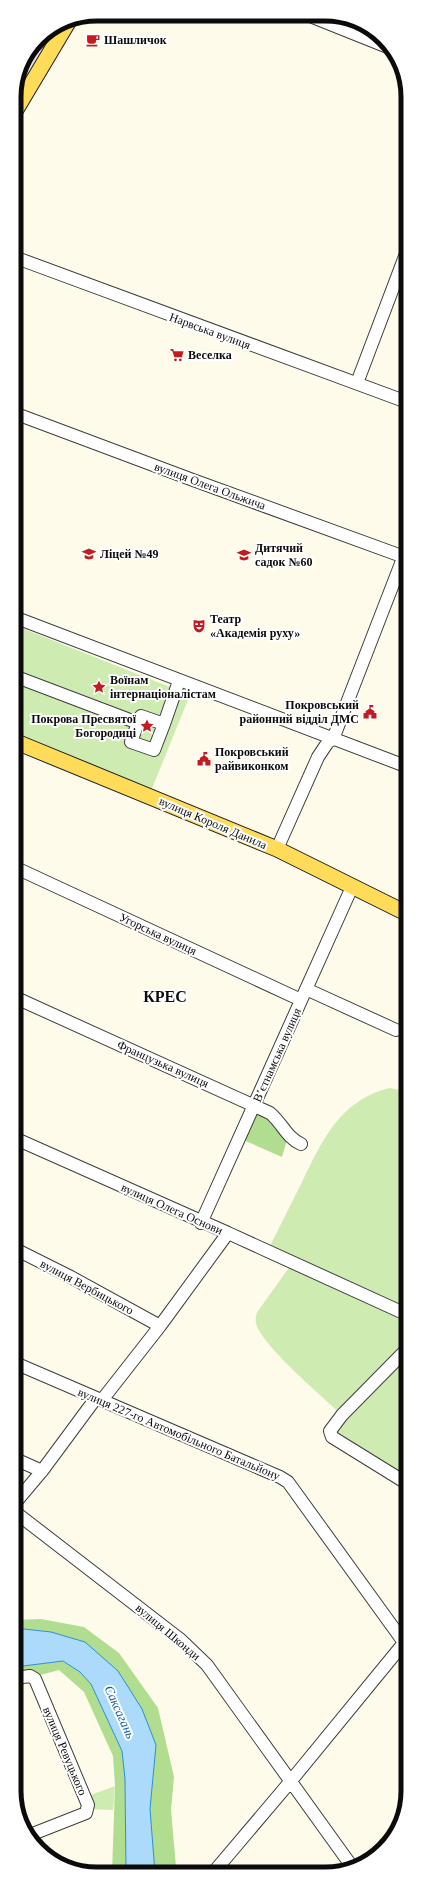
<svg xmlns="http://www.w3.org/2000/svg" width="422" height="1888" viewBox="0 0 422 1888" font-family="'Times New Roman',serif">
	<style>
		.industrial { fill: #eadfeb }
		.green { fill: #ceecb1 }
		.forest { fill: #b1dd90 }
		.water { fill: #abdafa; stroke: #2d8ed6 }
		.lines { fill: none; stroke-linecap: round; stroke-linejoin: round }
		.minor-casing { stroke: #3e3e3e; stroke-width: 14 }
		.major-casing { stroke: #1c1c1c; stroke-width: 17 }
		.minor { stroke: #fff; stroke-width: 12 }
		.major { stroke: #ffdb5a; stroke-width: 15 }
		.labels { text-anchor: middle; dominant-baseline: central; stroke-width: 4; stroke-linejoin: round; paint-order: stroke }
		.poi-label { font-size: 12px; font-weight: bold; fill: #0b0b0b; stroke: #fff; text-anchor: start }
		.street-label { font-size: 12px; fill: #0b0b0b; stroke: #fff }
		.water-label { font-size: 13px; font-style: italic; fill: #0d5fa5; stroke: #fff }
		.district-label { font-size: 16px; font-weight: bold; fill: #0b0b0b; stroke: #fff }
		.rim { fill: none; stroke: #0b0b0b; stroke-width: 5 }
	</style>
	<rect width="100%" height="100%" fill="#fffbea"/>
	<!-- industrial -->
	<path class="industrial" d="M65,20L14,112V92L20,65L38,38Z"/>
	<!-- green -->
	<path class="green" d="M14,625L190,695L149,796L14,741Z
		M389,1088L408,1091V1484L332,1437L342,1415C324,1398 260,1344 256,1323C255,1319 256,1314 258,1311L293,1262L268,1250C279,1228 290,1206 301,1184C322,1141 339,1101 389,1088Z
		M115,1786L113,1810L88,1809L85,1797Z"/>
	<!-- forest -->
	<path class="forest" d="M254,1106L288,1136L282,1157L239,1138Z
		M41,1619L84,1627L119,1653L158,1708L174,1777L171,1810L176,1867L186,1866L191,1873H155L150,1809L156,1745L85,1642L51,1632L15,1628V1620Z
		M63,1661L80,1672L91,1684L122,1751L125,1779L126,1873L112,1872L115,1786L113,1756L84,1692L59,1670L33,1677L15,1678V1667Z"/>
	<!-- water -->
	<path class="water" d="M15,1628L51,1632L85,1642L118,1671L142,1709L156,1745L150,1809L155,1873H126L125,1779L122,1751L91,1684L80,1672L63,1661L15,1667Z"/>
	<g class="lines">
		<!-- minor casing -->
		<g class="minor-casing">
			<path id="minor" d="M310,16L390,48
				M14,257L407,402
				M357,383L407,251
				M14,413L193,480L407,558
				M14,617L408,767
				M14,676L138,723L141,716L164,724L179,681
				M138,723L131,742L154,750L164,724
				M277,849L318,757L328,742L333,739L407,548
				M14,867L301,1000
				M306,989L396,1030
				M14,997L270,1113C283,1124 286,1137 301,1144
				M14,1138L228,1233L160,1326L102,1400
				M201,1223L352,887
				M228,1233L408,1315
				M15,1249L69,1276L160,1326
				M408,1348L342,1415L330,1431L332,1437L408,1484
				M15,1363L280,1477L288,1482L408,1648
				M15,1459L42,1471
				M15,1503L42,1471L96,1398
				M15,1512L181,1640L207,1665L353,1868
				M15,1678L30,1676L35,1679L88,1805L86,1813L30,1835
				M213,1873L290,1782L408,1638"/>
		</g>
		<!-- major casing -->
		<g class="major-casing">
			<path id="major" d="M14,113L70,19
				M14,741L277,849L408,914"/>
		</g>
		<!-- minor -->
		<use href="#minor" class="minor"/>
		<!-- major -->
		<use href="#major" class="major"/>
	</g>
	<!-- icons -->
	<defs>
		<g id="cafe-bare" transform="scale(1.08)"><path d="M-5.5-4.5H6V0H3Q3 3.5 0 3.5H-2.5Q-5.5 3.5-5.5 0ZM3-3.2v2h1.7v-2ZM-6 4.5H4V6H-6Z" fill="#c41b1f" stroke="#fff" stroke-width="2.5" paint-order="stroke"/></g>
		<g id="supermarket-bare" transform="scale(1.08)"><path d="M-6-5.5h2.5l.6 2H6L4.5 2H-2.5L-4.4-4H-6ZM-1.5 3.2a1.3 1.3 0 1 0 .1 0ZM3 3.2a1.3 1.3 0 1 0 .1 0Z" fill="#c41b1f" stroke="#fff" stroke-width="2.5" paint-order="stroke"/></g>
		<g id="school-bare" transform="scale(1.08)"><path d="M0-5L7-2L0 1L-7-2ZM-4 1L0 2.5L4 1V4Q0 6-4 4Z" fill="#c41b1f" stroke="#fff" stroke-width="2.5" paint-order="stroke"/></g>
		<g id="theatre-bare" transform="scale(1.08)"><path d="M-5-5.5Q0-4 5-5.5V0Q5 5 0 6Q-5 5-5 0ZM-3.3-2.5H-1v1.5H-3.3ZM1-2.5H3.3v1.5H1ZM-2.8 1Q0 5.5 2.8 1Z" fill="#c41b1f" stroke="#fff" stroke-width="2.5" paint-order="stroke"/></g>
		<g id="sight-bare" transform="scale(1.08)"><path d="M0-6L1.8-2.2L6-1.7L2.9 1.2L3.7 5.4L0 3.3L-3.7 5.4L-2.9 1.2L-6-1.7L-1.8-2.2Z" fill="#c41b1f" stroke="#fff" stroke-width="2.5" paint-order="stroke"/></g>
		<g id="civic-bare" transform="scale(1.08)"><path d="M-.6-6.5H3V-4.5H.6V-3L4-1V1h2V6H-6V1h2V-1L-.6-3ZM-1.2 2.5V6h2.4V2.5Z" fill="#c41b1f" stroke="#fff" stroke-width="2.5" paint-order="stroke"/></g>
	</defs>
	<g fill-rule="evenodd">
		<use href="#cafe-bare" x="93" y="40"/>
		<use href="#supermarket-bare" x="177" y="355"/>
		<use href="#school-bare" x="89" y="554"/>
		<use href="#school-bare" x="244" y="555"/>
		<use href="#theatre-bare" x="199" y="626"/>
		<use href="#sight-bare" x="99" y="687"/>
		<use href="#civic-bare" x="370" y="712"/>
		<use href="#sight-bare" x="147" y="726"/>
		<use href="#civic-bare" x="204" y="759"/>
	</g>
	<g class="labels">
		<!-- poi labels -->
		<g class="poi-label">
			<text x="104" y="40">Шашличок</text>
			<text x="188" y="355">Веселка</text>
			<text x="255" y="548">Дитячий<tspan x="255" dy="14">садок №60</tspan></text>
			<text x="100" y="554">Ліцей №49</text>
			<text x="210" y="619">Театр<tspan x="210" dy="14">«Академія руху»</tspan></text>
			<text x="110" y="680">Воїнам<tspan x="110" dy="14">інтернаціоналістам</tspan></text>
			<text x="359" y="705" text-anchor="end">Покровський<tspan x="359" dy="14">районний відділ ДМС</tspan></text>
			<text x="136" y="719" text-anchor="end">Покрова Пресвятої<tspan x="136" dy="14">Богородиці</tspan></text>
			<text x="215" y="752">Покровський<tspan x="215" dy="14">райвиконком</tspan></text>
		</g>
		<!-- street labels -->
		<g class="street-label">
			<text transform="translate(210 331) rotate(20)">Нарвська вулиця</text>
			<text transform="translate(210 486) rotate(20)">вулиця Олега Ольжича</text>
			<text transform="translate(213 823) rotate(23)">вулиця Короля Данила</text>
			<text transform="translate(158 934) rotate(25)">Угорська вулиця</text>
			<text transform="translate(277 1055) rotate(-66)">Вʼєтнамська вулиця</text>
			<text transform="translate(163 1064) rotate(24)">Французька вулиця</text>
			<text transform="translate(172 1209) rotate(24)">вулиця Олега Основи</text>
			<text transform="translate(87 1287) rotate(28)">вулиця Вербицького</text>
			<text transform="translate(179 1434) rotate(23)">вулиця 227-го Автомобільного Батальйону</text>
			<text transform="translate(168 1632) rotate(40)">вулиця Шконди</text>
			<text transform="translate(65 1751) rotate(67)">вулиця Ревуцького</text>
		</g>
		<!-- water labels -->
		<g class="water-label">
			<text transform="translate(120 1712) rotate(66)">Саксагань</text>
		</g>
		<!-- district labels -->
		<g class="district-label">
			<text x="165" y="996">КРЕС</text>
		</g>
	</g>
	<!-- crop -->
	<path d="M0 0H422V1888H0ZM97 21H325A76 76 0 0 1 401 97V1791A76 76 0 0 1 325 1867H97A76 76 0 0 1 21 1791V97A76 76 0 0 1 97 21Z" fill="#fff" fill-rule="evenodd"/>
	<path class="rim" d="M97 21H325A76 76 0 0 1 401 97V1791A76 76 0 0 1 325 1867H97A76 76 0 0 1 21 1791V97A76 76 0 0 1 97 21Z"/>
</svg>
